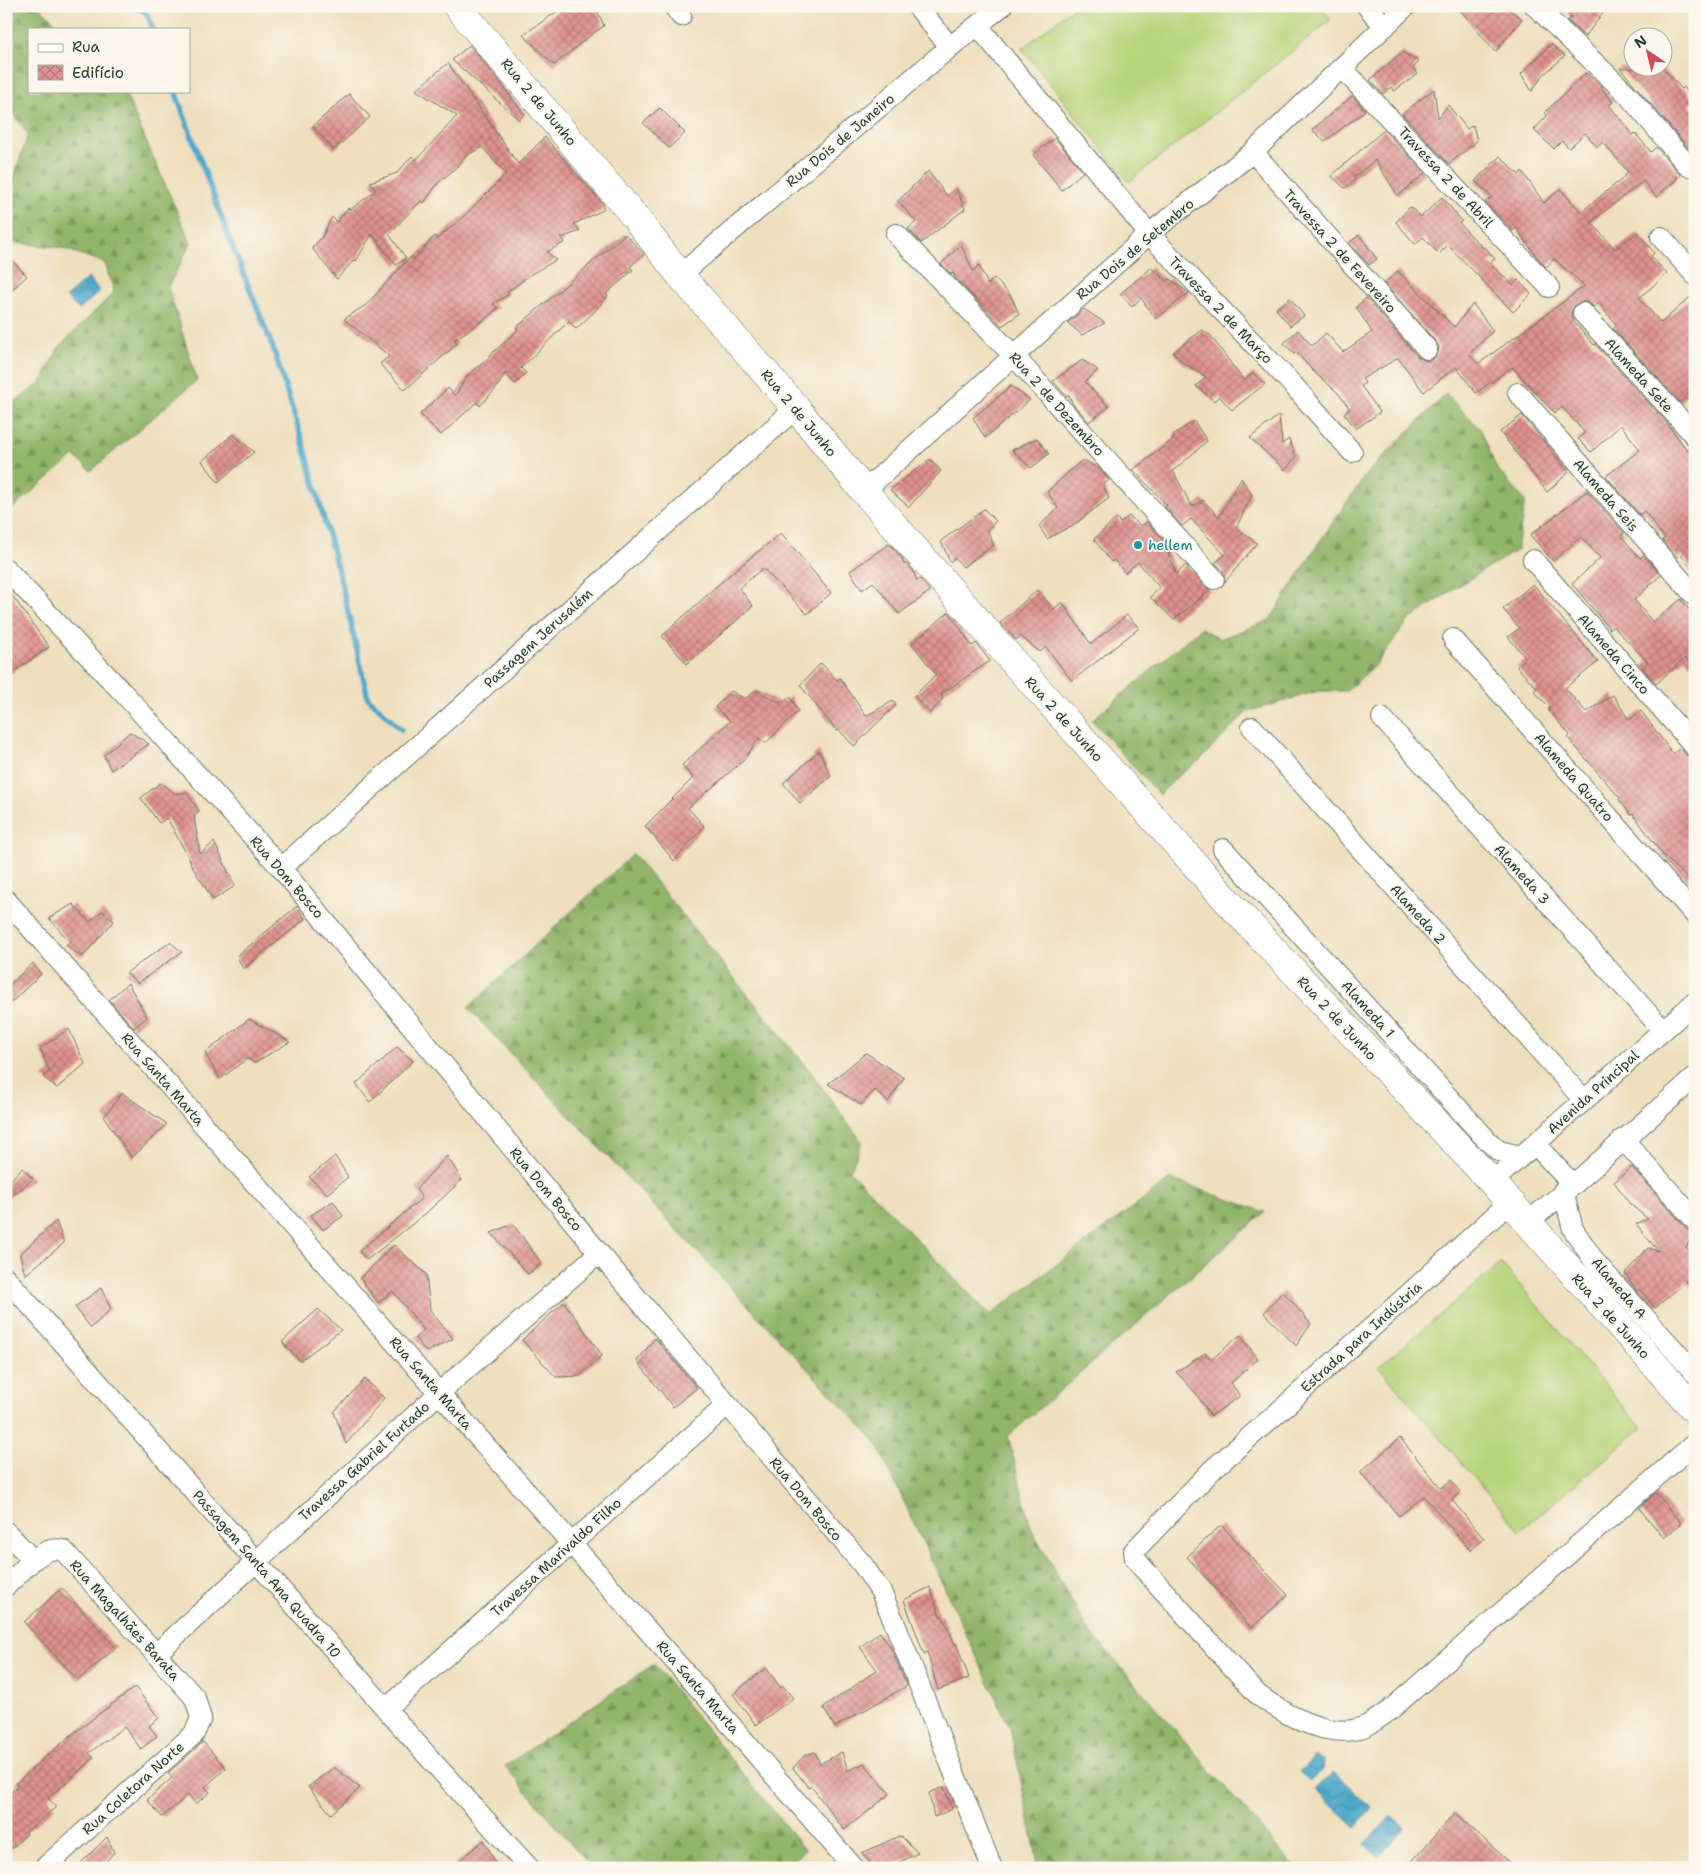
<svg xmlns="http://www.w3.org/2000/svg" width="1701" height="1874" viewBox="0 0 1701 1874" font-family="'Shantell Sans',sans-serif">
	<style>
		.forest { fill: url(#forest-firs); stroke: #587a4f }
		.garden { fill: #b7d47a; stroke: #6b8857 }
		.water { fill: url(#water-waves); stroke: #36727f }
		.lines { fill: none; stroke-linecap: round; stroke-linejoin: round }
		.stream { stroke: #4ca8ca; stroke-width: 5.5 }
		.building { fill: url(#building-cross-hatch) }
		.street-casing { stroke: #687664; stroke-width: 22 }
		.secondary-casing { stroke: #687664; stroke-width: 29 }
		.street { stroke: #fff; stroke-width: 20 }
		.secondary { stroke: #fff; stroke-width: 28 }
		.culture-dot { fill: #0f9aa8; stroke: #fbf7ec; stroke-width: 2 }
		.labels { text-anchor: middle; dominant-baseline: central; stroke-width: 4; stroke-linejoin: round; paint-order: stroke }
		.street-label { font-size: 14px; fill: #1f3d34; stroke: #fbf7ec }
		.culture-label { font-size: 14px; fill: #0d838f; stroke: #fbf7ec; text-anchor: start }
	</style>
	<defs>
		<pattern id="forest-firs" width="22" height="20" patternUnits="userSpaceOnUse" patternTransform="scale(1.25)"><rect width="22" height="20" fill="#91b66a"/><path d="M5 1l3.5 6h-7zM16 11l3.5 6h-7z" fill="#769558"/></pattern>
		<pattern id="water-waves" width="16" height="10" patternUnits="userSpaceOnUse" patternTransform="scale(1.25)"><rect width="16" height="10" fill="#4ca8ca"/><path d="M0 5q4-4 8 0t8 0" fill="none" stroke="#3f8aa5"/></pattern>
		<pattern id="building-cross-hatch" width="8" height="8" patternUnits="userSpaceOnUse" patternTransform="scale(1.25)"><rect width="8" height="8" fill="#e09290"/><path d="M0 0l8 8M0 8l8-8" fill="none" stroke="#b57876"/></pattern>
	</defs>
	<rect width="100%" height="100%" fill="#fbf7ec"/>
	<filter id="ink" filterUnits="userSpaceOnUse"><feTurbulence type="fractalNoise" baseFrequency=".02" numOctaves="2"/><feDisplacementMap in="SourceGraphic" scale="10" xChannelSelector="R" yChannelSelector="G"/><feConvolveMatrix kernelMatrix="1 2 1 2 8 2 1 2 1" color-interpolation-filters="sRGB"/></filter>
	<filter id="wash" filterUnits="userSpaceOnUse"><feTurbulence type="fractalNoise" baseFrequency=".0096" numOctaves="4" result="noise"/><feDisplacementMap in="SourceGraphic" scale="20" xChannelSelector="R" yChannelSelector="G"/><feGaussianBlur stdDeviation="1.12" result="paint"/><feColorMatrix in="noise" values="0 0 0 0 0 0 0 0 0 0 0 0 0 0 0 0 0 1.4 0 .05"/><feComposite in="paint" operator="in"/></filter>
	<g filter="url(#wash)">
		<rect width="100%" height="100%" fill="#efdfbe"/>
		<!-- forest -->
		<path class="forest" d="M6,6H39L62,29H29V91H124L191,243L168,287L197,380L91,471L74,456L6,514V408L41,383L59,347L114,292L105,263L62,248L10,242L6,231V195L14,177L28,134L6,105Z
			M1446,394L1481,430L1496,467L1525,501L1517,550L1455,588L1409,620L1376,664L1347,691H1318L1247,712L1201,759L1178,776L1159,795L1092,720L1201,628L1220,639L1270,620L1320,541L1367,473Z
			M633,854L810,1071L862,1142L850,1171L990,1315L1170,1179L1265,1212L1008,1436L1031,1528L1086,1627L1295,1868H1039L1010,1728L876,1442L468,1008Z
			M654,1664L805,1850L784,1868H592L505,1766Z"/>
		<!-- garden -->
		<path class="garden" d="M1075,6H1320L1331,20L1129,182L1022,49Z
			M1501,1263L1642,1428L1520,1531L1379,1367Z"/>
		<!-- water -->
		<path class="water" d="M88,278L100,291L79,310L66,297Z
			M1315,1756L1324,1761L1323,1770L1310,1781L1299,1772Z
			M1334,1772L1372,1808L1355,1827L1315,1790Z
			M1391,1816L1405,1828L1379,1857L1365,1844Z"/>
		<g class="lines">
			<!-- stream -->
			<path class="stream" d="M135,6L147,14L153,29
				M175,91L228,235L272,345L305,449L341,582L368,698L401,729"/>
		</g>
		<g id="blocks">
			<!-- building -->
			<path class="building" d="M565,6H595L604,26L596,31L554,65L523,35Z
				M1457,6H1505L1522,19L1495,52Z
				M1563,6H1608L1585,37L1567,20L1571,18Z
				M1551,44L1565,56L1543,75L1532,91L1521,74Z
				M470,45L525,114L519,120L452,60Z
				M1402,52L1419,62L1413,68L1418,74L1394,91L1391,87L1383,94L1370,80Z
				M448,63L518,164L545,137L603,204V210L574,224L580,231L561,238L565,242L547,252L556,260L533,273L507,292L509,294L493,304L498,308L485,319L454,340L458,343L405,390L380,364L389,356L344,319L366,305L404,264L412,256L414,259L435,236L437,239L462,218L506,174L482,147L466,156L458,166L438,183L424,203L421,201L389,234L406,258L396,265L372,234L356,261L355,259L337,279L312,248L322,237L332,217L337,222L348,208L350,210L376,190L370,182L397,173L412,156L416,160L457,116L416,90Z
				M1620,68H1663L1682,89L1684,87L1694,100L1689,105L1695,112V156Z
				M1586,73L1603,87L1602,88L1613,102L1609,105L1633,135L1635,133L1651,152L1656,147L1680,174L1676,178L1677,179L1656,197L1643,181L1591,222L1615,249L1638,232L1654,253L1651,256L1667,274L1639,298L1661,323L1695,293V387L1680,402L1613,329L1617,326L1599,303L1594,307L1587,302H1580L1575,305L1572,310L1571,315L1574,322L1594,345L1595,344L1666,422L1687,450L1691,447L1695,448V572L1681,555L1678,558L1662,540L1665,538L1644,511L1640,515L1606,476L1640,450L1621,425L1591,452L1578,439L1585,433L1562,407L1555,413L1512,367L1476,393L1456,367L1424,392L1398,358L1362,379L1365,383L1361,386L1380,412L1356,429L1344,413L1350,409L1338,393L1312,370L1296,352L1294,354L1284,343L1298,330L1312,346L1326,333L1343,352L1372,332L1356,307L1366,298L1418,357L1424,360L1429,361L1434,358L1438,352L1439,347L1436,342L1384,283L1398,271L1454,327L1473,304L1493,331L1469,354L1478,364L1585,286L1554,259L1546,267L1537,257L1516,228L1513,231L1485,202L1492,197L1475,181L1500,156L1519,175L1522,171L1544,203L1560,189L1581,212L1622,179L1628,172L1603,142L1597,147L1585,133L1569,148L1562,141L1554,149L1534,130L1547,116L1545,112Z
				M1434,89L1438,118L1448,105L1467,129L1473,125L1477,141L1449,164L1402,114Z
				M349,94L370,117L334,150L313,126Z
				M1352,96L1365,110L1360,115L1325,141L1312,130Z
				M660,108L685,133L669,148L643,123Z
				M1384,130L1425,173L1398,196L1375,160L1354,177L1355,180L1345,188L1331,176Z
				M1055,138L1083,172L1062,190L1033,155Z
				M928,171L947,196L956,188L965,209L921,243L908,229L916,222L898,201Z
				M1442,197L1462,221L1459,223L1483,248L1485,247L1495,259L1489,263L1513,285L1518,280L1531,294L1513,312L1448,245L1439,254L1423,237L1415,244L1396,222L1410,207L1421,217Z
				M625,234L644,254L630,267L633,270L606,294L608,296L595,311L576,329L569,321L521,368L526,373L515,384L505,373L498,386L480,406L477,402L441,435L420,414L448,388L455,396L468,375L490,357L489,356L518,330L516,328Z
				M1359,235L1377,259L1369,265L1349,243Z
				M961,245L973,271L979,265L988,285L994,278L1011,296L1019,314L1002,326L956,279L953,273L951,274L941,264Z
				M6,254L27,276L6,295Z
				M1151,268L1167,281L1170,279L1189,293L1156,319L1141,298L1132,307L1120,294Z
				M1290,298L1304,316L1290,326L1276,309Z
				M1084,309L1105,323L1082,335L1068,323Z
				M1202,330L1210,335L1244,381L1253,373L1265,384L1232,410L1219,396L1214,401L1196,386L1206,377L1182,362L1173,352Z
				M1082,360L1098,370L1085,382L1109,407L1089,422L1072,403L1069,395L1067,397L1053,381Z
				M1011,386L1030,400L985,438L973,418Z
				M1279,415L1282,444L1289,439L1296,457L1285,470L1250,438Z
				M1522,415L1569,472L1547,492L1500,432Z
				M1194,421L1207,441L1173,471L1192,507L1203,500L1219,517L1241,478L1252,495L1236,528L1257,543L1225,582L1223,571L1215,563L1225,555L1191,519L1182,526L1165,507L1167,505L1133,470L1175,438L1173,435Z
				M233,434L254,452L218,482L202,461Z
				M1037,438L1049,454L1031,468L1012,450Z
				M930,459L941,471L909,507L890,490Z
				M1081,461H1086L1101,471L1109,480L1103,485L1109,498L1070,528L1069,527L1047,539L1039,526L1058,508L1047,492Z
				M1587,491L1624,533L1621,536L1640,558L1643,555L1661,575L1634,600L1653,622L1681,599L1695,617V669L1685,658L1656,684L1642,667L1648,662L1613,626L1610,629L1572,584L1600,558L1581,537L1553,561L1530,535Z
				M984,509L996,521L987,530L994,545L963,567L955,558L950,562L941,541Z
				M1129,516L1141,526L1147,522L1164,541L1176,574L1186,565L1210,590L1174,620L1150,597L1160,588L1138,562L1125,573L1114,560L1111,562L1094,539L1117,518L1120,523Z
				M781,533L831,593L807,614L763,568L739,588L753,606L687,664L662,636L728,576Z
				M889,544L902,558L904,565L906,563L913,571L917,581L920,579L930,591L899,614L873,582L862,590L850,571Z
				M1533,584L1598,662L1565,688L1586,712L1613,695L1629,720L1641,711L1673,754L1680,748L1686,755L1695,759V886L1663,855L1633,814L1631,815L1619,800L1620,798L1568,738L1570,735L1548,710L1550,708L1534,691L1537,688L1517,667L1526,658L1508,637L1519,628L1503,609Z
				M6,587L49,647L6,677Z
				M1037,590L1054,609L1062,602L1091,644L1127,615L1139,628L1072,681L1046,647L1040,652L1020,636L1016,640L1000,623Z
				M949,612L972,646L976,643L990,661L941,694L943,699L930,713L914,696L936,674L912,644Z
				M821,663L837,680L840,678L866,716L893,701L896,705L854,746L839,730L837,731L800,685Z
				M756,690L780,703L782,700L784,702L790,696L798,711L766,743L759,738L744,760L688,808L704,826L674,861L645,826L693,778L682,765L730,721L715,707L731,691L745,699Z
				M130,732L149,744L111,770L104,755Z
				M819,751L831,776L800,803L783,783Z
				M160,783L175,794L186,792L199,811L194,816L200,854L214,842L235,886L213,900L190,863L191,862L167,818L159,823L141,798Z
				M73,904L90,922L102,911L114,921L82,957L66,945L70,942L49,918Z
				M297,906L305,919L243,969L237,956Z
				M170,942L182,952L138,983L126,973Z
				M33,963L41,974L6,1007V988Z
				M128,983L147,1017L134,1028L109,1000Z
				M249,1019L290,1042L254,1063L248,1058L220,1079L205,1053Z
				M69,1029L85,1064L57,1088L43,1077L50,1071L40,1048Z
				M397,1047L413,1061L370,1102L356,1084Z
				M866,1053L904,1078L888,1102L875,1090L861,1105L828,1084Z
				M122,1093L167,1124L132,1158L104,1117Z
				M335,1156L348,1177L327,1194L309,1177Z
				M447,1156L462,1180L426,1213L367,1260L359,1251L422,1198L416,1189Z
				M1632,1167L1693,1236L1686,1247L1695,1255V1290L1687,1281L1655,1308L1639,1289L1637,1291L1625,1273L1648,1248L1658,1251L1636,1224L1648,1219L1630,1204L1614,1182Z
				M22,1168L33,1179L6,1200V1185Z
				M333,1201L343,1216L323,1230L311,1215Z
				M56,1221L64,1243L25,1275L20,1254Z
				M513,1224L542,1264L528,1274L491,1233Z
				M394,1245L426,1274L430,1310L453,1339L426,1352L415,1338L424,1330L393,1291L378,1303L360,1278Z
				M101,1288L111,1309L91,1328L75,1307Z
				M1283,1291L1311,1324L1296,1346L1264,1313Z
				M564,1302L602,1355L580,1376L556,1377L522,1340Z
				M318,1309L341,1330L300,1361L282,1342Z
				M1240,1335L1258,1359L1231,1383L1240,1396L1211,1416L1195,1392L1176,1372L1205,1353L1212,1359Z
				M655,1338L697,1388L673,1407L637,1361Z
				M365,1379L384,1398L346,1444L334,1412Z
				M1400,1438L1441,1488L1451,1480L1460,1492L1452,1500L1484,1539L1470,1550L1424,1496L1399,1516L1360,1472Z
				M1656,1493L1681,1523L1664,1538L1639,1508Z
				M1221,1525L1288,1595L1251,1628L1187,1557Z
				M930,1587L940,1616L942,1615L955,1644L956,1643L969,1678L938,1690L927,1652L924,1654L904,1600Z
				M62,1588L116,1648L78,1680L24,1622Z
				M880,1632L891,1648L907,1686L835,1727L823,1708L877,1670L860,1647Z
				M766,1668L781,1688L783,1686L793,1698L756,1725L733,1694Z
				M135,1687L159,1718L149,1726L157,1736L141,1749L124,1727L89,1753L94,1758L48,1798L56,1807L26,1832L27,1834L6,1854V1797L18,1786L16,1783L70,1736Z
				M203,1742L226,1768L205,1787L210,1792L196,1804L188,1795L162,1817L147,1800L172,1778L168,1773Z
				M815,1752L820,1764L842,1752L848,1771L864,1763L890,1794L844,1830L811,1786L809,1788L793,1768L804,1756Z
				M334,1767L360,1788L331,1814L308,1787Z
				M944,1787L952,1809L934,1817L929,1793Z
				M1455,1813L1516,1868H1406Z
				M107,1837L114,1852L101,1868H76Z
				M897,1837H902L918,1853L887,1868H875L862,1853Z
				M484,1840L498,1868H451L473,1849Z"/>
		</g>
	</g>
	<g filter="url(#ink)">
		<use href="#blocks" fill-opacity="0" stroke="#687664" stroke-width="1"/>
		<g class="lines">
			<!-- street casing -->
			<g class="street-casing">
				<path id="street" d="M674,6L681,16
					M917,6L950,47
					M1367,6L1385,27
					M1535,6L1627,94L1688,166
					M978,26L1149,234L1293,385L1352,452
					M1342,68L1549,287
					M1253,152L1427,349
					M896,234L1013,355L1214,579
					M1661,237L1695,275
					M680,275L950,47L1002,6
					M1583,313L1695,436
					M1518,393L1695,596
					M864,491L1149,234L1253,152L1406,6
					M1533,560L1695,747
					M6,569L127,697L281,868L599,1253L863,1565L881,1592L893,1619L992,1868
					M1453,639L1695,915
					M1382,718L1663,1030
					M1252,727L1584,1100
					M1223,849L1487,1140L1499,1151L1521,1156
					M281,868L796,408
					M6,900L723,1716L854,1868
					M1623,1139L1695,1220
					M1535,1144L1573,1185
					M1492,1182L1695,1002
					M1563,1191L1573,1229L1595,1262L1695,1373
					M1509,1203L1283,1408L1213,1469L1134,1551L1135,1558L1141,1566L1258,1695C1286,1715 1330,1742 1366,1726C1374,1722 1381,1716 1389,1711L1695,1443
					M1527,1223L1573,1185L1695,1077
					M6,1278L432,1761L529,1868
					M6,1532L33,1560C43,1553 50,1547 63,1550L195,1698L201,1718L194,1734L44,1868
					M6,1586L33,1560
					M156,1654L439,1393L599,1253
					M386,1709L727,1405"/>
			</g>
			<!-- secondary casing -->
			<g class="secondary-casing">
				<path id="secondary" d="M457,6L634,216L680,275L796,408L864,491L1018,667L1233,907L1492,1182L1695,1410"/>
			</g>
			<!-- street -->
			<use href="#street" class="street"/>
			<!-- secondary -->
			<use href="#secondary" class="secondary"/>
		</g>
	</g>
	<!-- markers -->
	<circle class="culture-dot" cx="1138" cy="545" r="5"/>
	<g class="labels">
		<!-- street labels -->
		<g class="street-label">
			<text transform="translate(539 102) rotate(50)">Rua 2 de Junho</text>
			<text transform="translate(840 140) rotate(-40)">Rua Dois de Janeiro</text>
			<text transform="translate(1446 177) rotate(47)">Travessa 2 de Abril</text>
			<text transform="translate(1135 249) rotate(-40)">Rua Dois de Setembro</text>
			<text transform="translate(1340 251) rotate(48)">Travessa 2 de Fevereiro</text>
			<text transform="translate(1221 310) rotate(46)">Travessa 2 de Março</text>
			<text transform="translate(1639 375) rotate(48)">Alameda Sete</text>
			<text transform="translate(1057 404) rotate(48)">Rua 2 de Dezembro</text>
			<text transform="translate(799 413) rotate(50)">Rua 2 de Junho</text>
			<text transform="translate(1606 495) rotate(49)">Alameda Seis</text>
			<text transform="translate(538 638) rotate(-42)">Passagem Jerusalém</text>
			<text transform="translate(1614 654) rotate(49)">Alameda Cinco</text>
			<text transform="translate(1064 719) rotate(48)">Rua 2 de Junho</text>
			<text transform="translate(1574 777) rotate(49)">Alameda Quatro</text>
			<text transform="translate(1522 874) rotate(48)">Alameda 3</text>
			<text transform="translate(287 877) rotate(49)">Rua Dom Bosco</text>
			<text transform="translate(1418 914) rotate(48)">Alameda 2</text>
			<text transform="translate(1368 1009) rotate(48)">Alameda 1</text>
			<text transform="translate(1337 1018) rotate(47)">Rua 2 de Junho</text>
			<text transform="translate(163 1079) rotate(49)">Rua Santa Marta</text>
			<text transform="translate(1593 1092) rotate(-42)">Avenida Principal</text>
			<text transform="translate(546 1189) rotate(50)">Rua Dom Bosco</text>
			<text transform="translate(1619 1288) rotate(49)">Alameda A</text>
			<text transform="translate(1611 1316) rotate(48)">Rua 2 de Junho</text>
			<text transform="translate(1361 1337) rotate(-42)">Estrada para Indústria</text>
			<text transform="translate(431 1383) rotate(49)">Rua Santa Marta</text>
			<text transform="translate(364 1461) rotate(-42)">Travessa Gabriel Furtado</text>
			<text transform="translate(806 1499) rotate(50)">Rua Dom Bosco</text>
			<text transform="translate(556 1557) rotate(-42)">Travessa Marivaldo Filho</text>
			<text transform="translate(267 1574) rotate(49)">Passagem Santa Ana Quadra 10</text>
			<text transform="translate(125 1620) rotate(48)">Rua Magalhães Barata</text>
			<text transform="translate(698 1687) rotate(49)">Rua Santa Marta</text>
			<text transform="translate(133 1788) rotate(-42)">Rua Coletora Norte</text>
		</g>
		<!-- culture labels -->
		<g class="culture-label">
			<text x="1148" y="545">hellem</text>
		</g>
	</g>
	<!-- margin -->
	<rect width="1701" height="1874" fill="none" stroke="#fbf7ec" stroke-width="25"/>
	<!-- legend -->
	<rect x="28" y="28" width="162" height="65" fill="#fbf7ec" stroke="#a3ada2"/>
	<rect x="38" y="44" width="25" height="8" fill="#ffffff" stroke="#a3ada2"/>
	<text x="72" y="52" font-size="15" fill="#1f3d34">Rua</text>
	<rect x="38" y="65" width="25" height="15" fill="url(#building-cross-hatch)" stroke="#a3ada2"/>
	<text x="72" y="78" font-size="15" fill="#1f3d34">Edifício</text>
	<!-- north arrow -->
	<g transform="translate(1648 52) rotate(325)"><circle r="24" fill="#fbf7ec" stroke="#a3ada2"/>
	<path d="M0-4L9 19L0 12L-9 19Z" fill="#d1495b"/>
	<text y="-8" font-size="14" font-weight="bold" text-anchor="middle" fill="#1f3d34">N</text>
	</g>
</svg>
